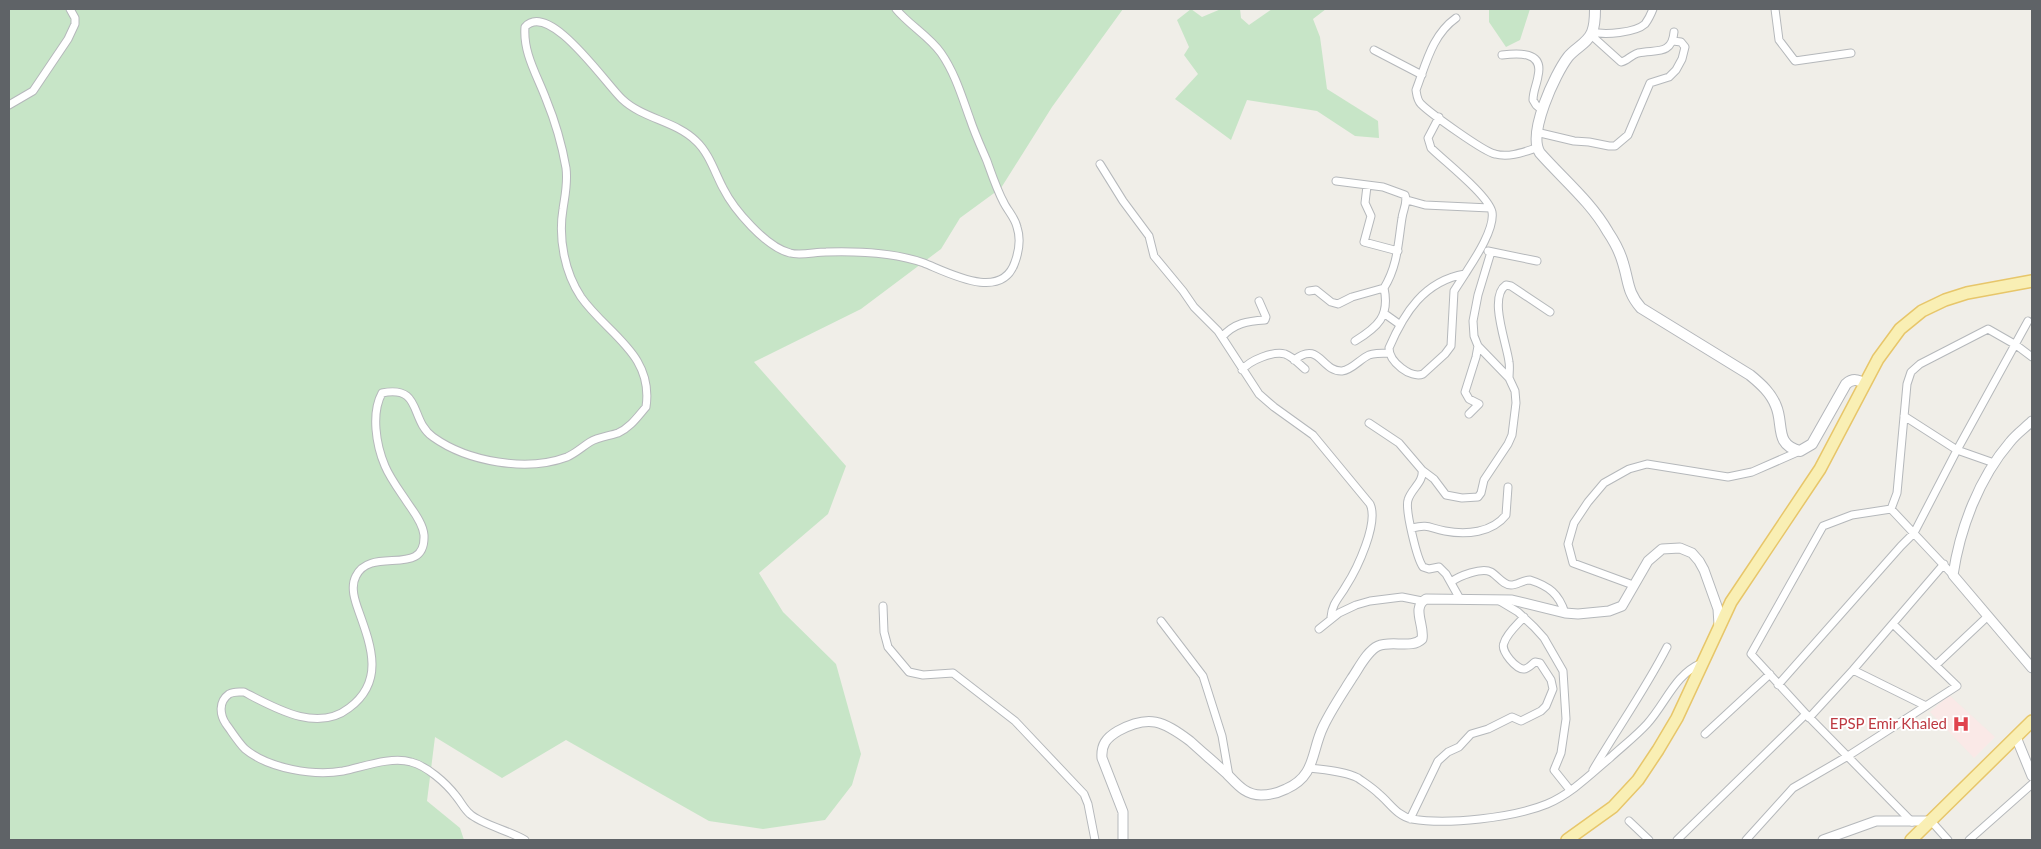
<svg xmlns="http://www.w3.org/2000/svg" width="2041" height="849" font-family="Lato,sans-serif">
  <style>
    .medical { fill: #fae9e7 }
    .green { fill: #c7e5c7 }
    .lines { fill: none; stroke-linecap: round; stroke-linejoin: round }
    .minor-casing { stroke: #b5b8bb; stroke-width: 9 }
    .tertiary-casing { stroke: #b5b8bb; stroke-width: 11 }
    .secondary-casing { stroke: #b4b7bb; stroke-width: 12 }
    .primary-casing { stroke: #e7c66a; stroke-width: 14 }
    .minor { stroke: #fff; stroke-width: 7 }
    .tertiary { stroke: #fff; stroke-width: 9 }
    .secondary { stroke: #fff; stroke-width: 10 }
    .primary { stroke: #f9efb4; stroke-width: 11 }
    .labels { text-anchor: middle; stroke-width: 4; stroke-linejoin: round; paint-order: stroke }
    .health-label { font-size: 15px; fill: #be3a42; stroke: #fff; text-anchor: end }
  </style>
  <rect width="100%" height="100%" fill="#f0eee8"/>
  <path class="medical" d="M 1949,695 L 1995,737 L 1974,758 L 1930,712 Z"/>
  <path class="green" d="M 9,9 L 1123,9 L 1052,107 L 1001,188 L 960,218 L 941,249 L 861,309 L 754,362 L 846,466 L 828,514 L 759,573 L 783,612 L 836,664 L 861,754 L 852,785 L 825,820 L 763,829 L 709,821 L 566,740 L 502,778 L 435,737 L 427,801 L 460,828 L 464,840 L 9,840 Z
    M 1191,9 L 1202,17 L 1221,9 L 1240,9 L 1241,18 L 1249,25 L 1272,9 L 1326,9 L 1313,19 L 1320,37 L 1327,89 L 1378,121 L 1379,138 L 1355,136 L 1317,111 L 1247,100 L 1231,140 L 1175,99 L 1198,74 L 1184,55 L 1189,47 L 1177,20 Z
    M 1489,9 L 1530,9 L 1520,40 L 1506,47 L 1489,22 Z"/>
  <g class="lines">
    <g class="minor-casing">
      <path id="minor" d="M 1775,9 L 1779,40 L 1795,61 L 1851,53
        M 1456,18 C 1432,35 1426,64 1416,90 C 1417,96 1417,100 1421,104 C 1430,113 1484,152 1495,154 C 1509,158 1524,152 1536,148
        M 1592,32 C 1605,35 1635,33 1645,24 C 1648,20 1651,14 1653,9
        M 1591,35 L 1621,62 C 1627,61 1631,55 1638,53 C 1655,49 1672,56 1674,32
        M 1374,50 L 1422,75
        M 1502,55 C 1518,53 1544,51 1538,76 C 1537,84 1533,91 1533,100 L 1536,105 L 1542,110
        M 9,105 L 33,91 L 68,39 L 75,24 L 75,18 L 70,9
        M 1439,117 L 1428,138 L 1431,148 C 1444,161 1488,195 1492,212 C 1495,229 1474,260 1465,274
        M 1536,132 L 1574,141 L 1589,142 L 1609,146 L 1615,146 L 1628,135 L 1650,83 L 1669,77 L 1676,70 L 1682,59 L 1685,47 L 1681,42 L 1673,41
        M 1100,164 L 1123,201 L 1149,236 L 1154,256 L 1183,291 L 1194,307 L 1218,331 L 1259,394 L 1274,407 L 1313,435 L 1370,504 C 1379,523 1357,569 1346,586 C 1340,597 1332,603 1331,617
        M 1367,186 L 1365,203 L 1371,216 L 1364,242 L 1398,251
        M 1407,200 L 1425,205 L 1490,208
        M 1488,251 L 1537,261
        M 1465,274 L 1454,291 L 1451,346 L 1445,354 L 1423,374 C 1411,379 1389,362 1389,348 C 1404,313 1424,281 1465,274 Z
        M 1309,291 L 1316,290 L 1331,302 L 1338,304 L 1352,297 L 1384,288 C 1398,265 1398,243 1402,218 C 1403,210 1408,202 1405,195 L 1383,187 L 1336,181
        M 1385,314 L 1399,324
        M 1222,337 C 1234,323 1248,321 1265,320 L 1266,317 L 1259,301
        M 1355,341 C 1378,327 1390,316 1384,288
        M 1294,360 C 1320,340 1321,372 1342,371 C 1352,370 1360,359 1369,355 C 1375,353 1382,353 1389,353
        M 1242,370 C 1250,360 1273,351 1285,354 C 1293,357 1299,364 1305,369
        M 1509,378 C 1509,373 1510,367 1509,362 C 1507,344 1488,297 1506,285 L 1511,286 L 1550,312
        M 1469,414 L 1479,404 L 1469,399 L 1465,392 L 1476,357 L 1478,346
        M 1904,416 L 1957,450 L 1994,463
        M 1369,423 L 1399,443 L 1422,470 C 1424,482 1411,489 1408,500 C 1405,510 1417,559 1423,567 L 1429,569 L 1439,567 L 1446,574 L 1460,599
        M 1422,470 L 1434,479 L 1446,495 L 1462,498 L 1478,497 L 1481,493 L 1484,480 L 1508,444 L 1512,435 L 1516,403 L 1515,391 L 1509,378 L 1478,346 L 1474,336 L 1473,321 L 1478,295 L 1491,252
        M 1891,509 L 1953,575
        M 1412,528 C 1429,524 1429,528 1445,531 C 1466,535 1492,533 1506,515 L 1508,487
        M 1451,582 C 1459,576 1482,567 1491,572 C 1498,576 1503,585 1511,585 C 1517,585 1523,580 1530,580 C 1549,586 1559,594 1565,613
        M 1633,585 L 1573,563 L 1568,544 L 1574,523 L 1588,502 L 1604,483 L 1629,469 L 1647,464 L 1728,477 L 1752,472 L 1800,451
        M 1498,600 L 1518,612 L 1534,627 L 1544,638 L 1563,671 L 1566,719 L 1561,753 L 1554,770 L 1570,790
        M 883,606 L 884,632 L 888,647 L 909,672 L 923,675 L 953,673 L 1015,721 L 1084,794 L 1088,804 L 1095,840
        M 1161,621 L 1203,676 L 1222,736 L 1229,776
        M 1319,629 L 1339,613 L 1356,605 L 1370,601 L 1402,597 L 1422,601
        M 1936,665 L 1988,616
        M 1853,670 L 1926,706
        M 1778,685 L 1901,546 L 1914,533 L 1957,450 L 2028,321
        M 1809,718 L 1853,670 L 1944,564
        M 1705,734 L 1770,674
        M 1310,768 C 1325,770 1344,771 1358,778 C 1365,783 1373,788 1379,794 C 1390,803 1397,816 1412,819 C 1447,825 1513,818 1547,804 C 1571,794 1591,774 1611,757 C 1623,746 1636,736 1647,724 C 1666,703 1675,674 1702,663
        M 1593,770 C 1617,729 1645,690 1667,647
        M 1410,819 L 1438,761 L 1448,752 L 1459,747 L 1471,734 L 1488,729 L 1512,717 L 1521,721 L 1541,711 L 1546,706 L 1553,689 L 1551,680 L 1540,663 L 1535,662 C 1532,664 1528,669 1524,669 C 1517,670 1500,651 1504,643 C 1507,633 1518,624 1524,617
        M 1629,821 L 1649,840
        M 1931,821 L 1948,840
        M 1912,822 L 1806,714 L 1751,654 L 1823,526 L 1852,515 L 1891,509 L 1897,493 L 1907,384 L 1911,372 L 1920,364 L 1988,329 L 2016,345 L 2032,357
        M 525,840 C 510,831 481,824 470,814 C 464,809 461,802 456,796 C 446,783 427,766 411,762 C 391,756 363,767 343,771 C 314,776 269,769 245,749 C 238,742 232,732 226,724 C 220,715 218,702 229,694 C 234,691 239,692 244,692 C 275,708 317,733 349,708 C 384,682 372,648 359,612 C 355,601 350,587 356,576 C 371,545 426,579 424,535 C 423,523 413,511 407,502 C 399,490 390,478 385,466 C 376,445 371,413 382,393 C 423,385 409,420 433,437 C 468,462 527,472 567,457 C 576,453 582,447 590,442 C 598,437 609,436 618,433 C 630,428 638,416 646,407 C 654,354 607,334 581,297 C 565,273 558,239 563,209 C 565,195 568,183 566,168 C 562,145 555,121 546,99 C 537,75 523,53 525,27 C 549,0 605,83 622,99 C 643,119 676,121 696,141 C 709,153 715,173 723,188 C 734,210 766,247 790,253 C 800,256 815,252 826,252 C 858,251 893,252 924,263 C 949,273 1002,302 1015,262 C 1019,251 1021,239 1017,227 C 1015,218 1008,211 1004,203 C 997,190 992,175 987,161 C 981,147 975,134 970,119 C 962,97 955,73 941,53 C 929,36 909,25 896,9
        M 1677,840 L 1806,714
        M 1746,840 L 1793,788 L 1848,756 L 1957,686 L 1893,624
        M 1969,840 L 2032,784"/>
    </g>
    <g class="tertiary-casing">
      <path id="tertiary" d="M 2032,421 C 2025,428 2016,434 2010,442 C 1979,478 1960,528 1953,575 L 2032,668
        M 2016,737 L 2032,776
        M 1123,840 L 1123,812 L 1102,758 C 1101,745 1106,738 1118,731 C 1149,714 1163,721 1190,741 C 1202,752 1215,763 1227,774 C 1237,784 1245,795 1261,795 C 1270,795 1278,793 1286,789 C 1316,776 1311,752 1323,727 C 1331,710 1342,694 1352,678 C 1359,668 1367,651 1378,646 C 1391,640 1412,649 1422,639 C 1425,626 1411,607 1426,599 L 1512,600 L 1565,613 L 1578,614 L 1609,611 L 1622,606 L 1648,561 L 1662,549 L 1680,548 L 1692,553 L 1699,561 L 1704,570 L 1718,609 L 1719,625
        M 1823,840 L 1876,821 L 1931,821"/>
    </g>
    <g class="secondary-casing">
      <path id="secondary" d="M 1595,9 C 1595,16 1595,25 1592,32 C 1588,43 1575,48 1568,57 C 1555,74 1527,134 1540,153 C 1563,179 1591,202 1608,232 C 1614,241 1620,252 1623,263 C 1629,282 1627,292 1641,308 L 1750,375 C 1761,384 1771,393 1776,406 C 1784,424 1774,445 1800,451 L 1812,444 L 1846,384 C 1853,378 1858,380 1865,383"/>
    </g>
    <g class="primary-casing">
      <path id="primary" d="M 1567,840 L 1613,807 L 1638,780 L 1658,750 L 1677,718 L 1731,602 L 1820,469 L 1878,359 L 1900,329 L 1922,311 L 1945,300 L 1967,293 L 2032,281
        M 1911,840 L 2032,721"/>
    </g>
    <use href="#minor" class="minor"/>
    <use href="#tertiary" class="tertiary"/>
    <use href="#secondary" class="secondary"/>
    <use href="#primary" class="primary"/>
  </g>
  <defs>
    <g id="hospital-bare" transform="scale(1.35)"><path d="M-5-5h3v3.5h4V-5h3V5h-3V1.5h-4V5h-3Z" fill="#e0444e" stroke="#fff" stroke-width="2.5" paint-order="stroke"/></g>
  </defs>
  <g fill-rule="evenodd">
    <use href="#hospital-bare" x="1961" y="724"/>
  </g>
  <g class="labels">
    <g class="health-label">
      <text x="1947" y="729">EPSP Emir Khaled</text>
    </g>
  </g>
  <rect width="2041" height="849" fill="none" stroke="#5f6367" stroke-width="20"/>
</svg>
